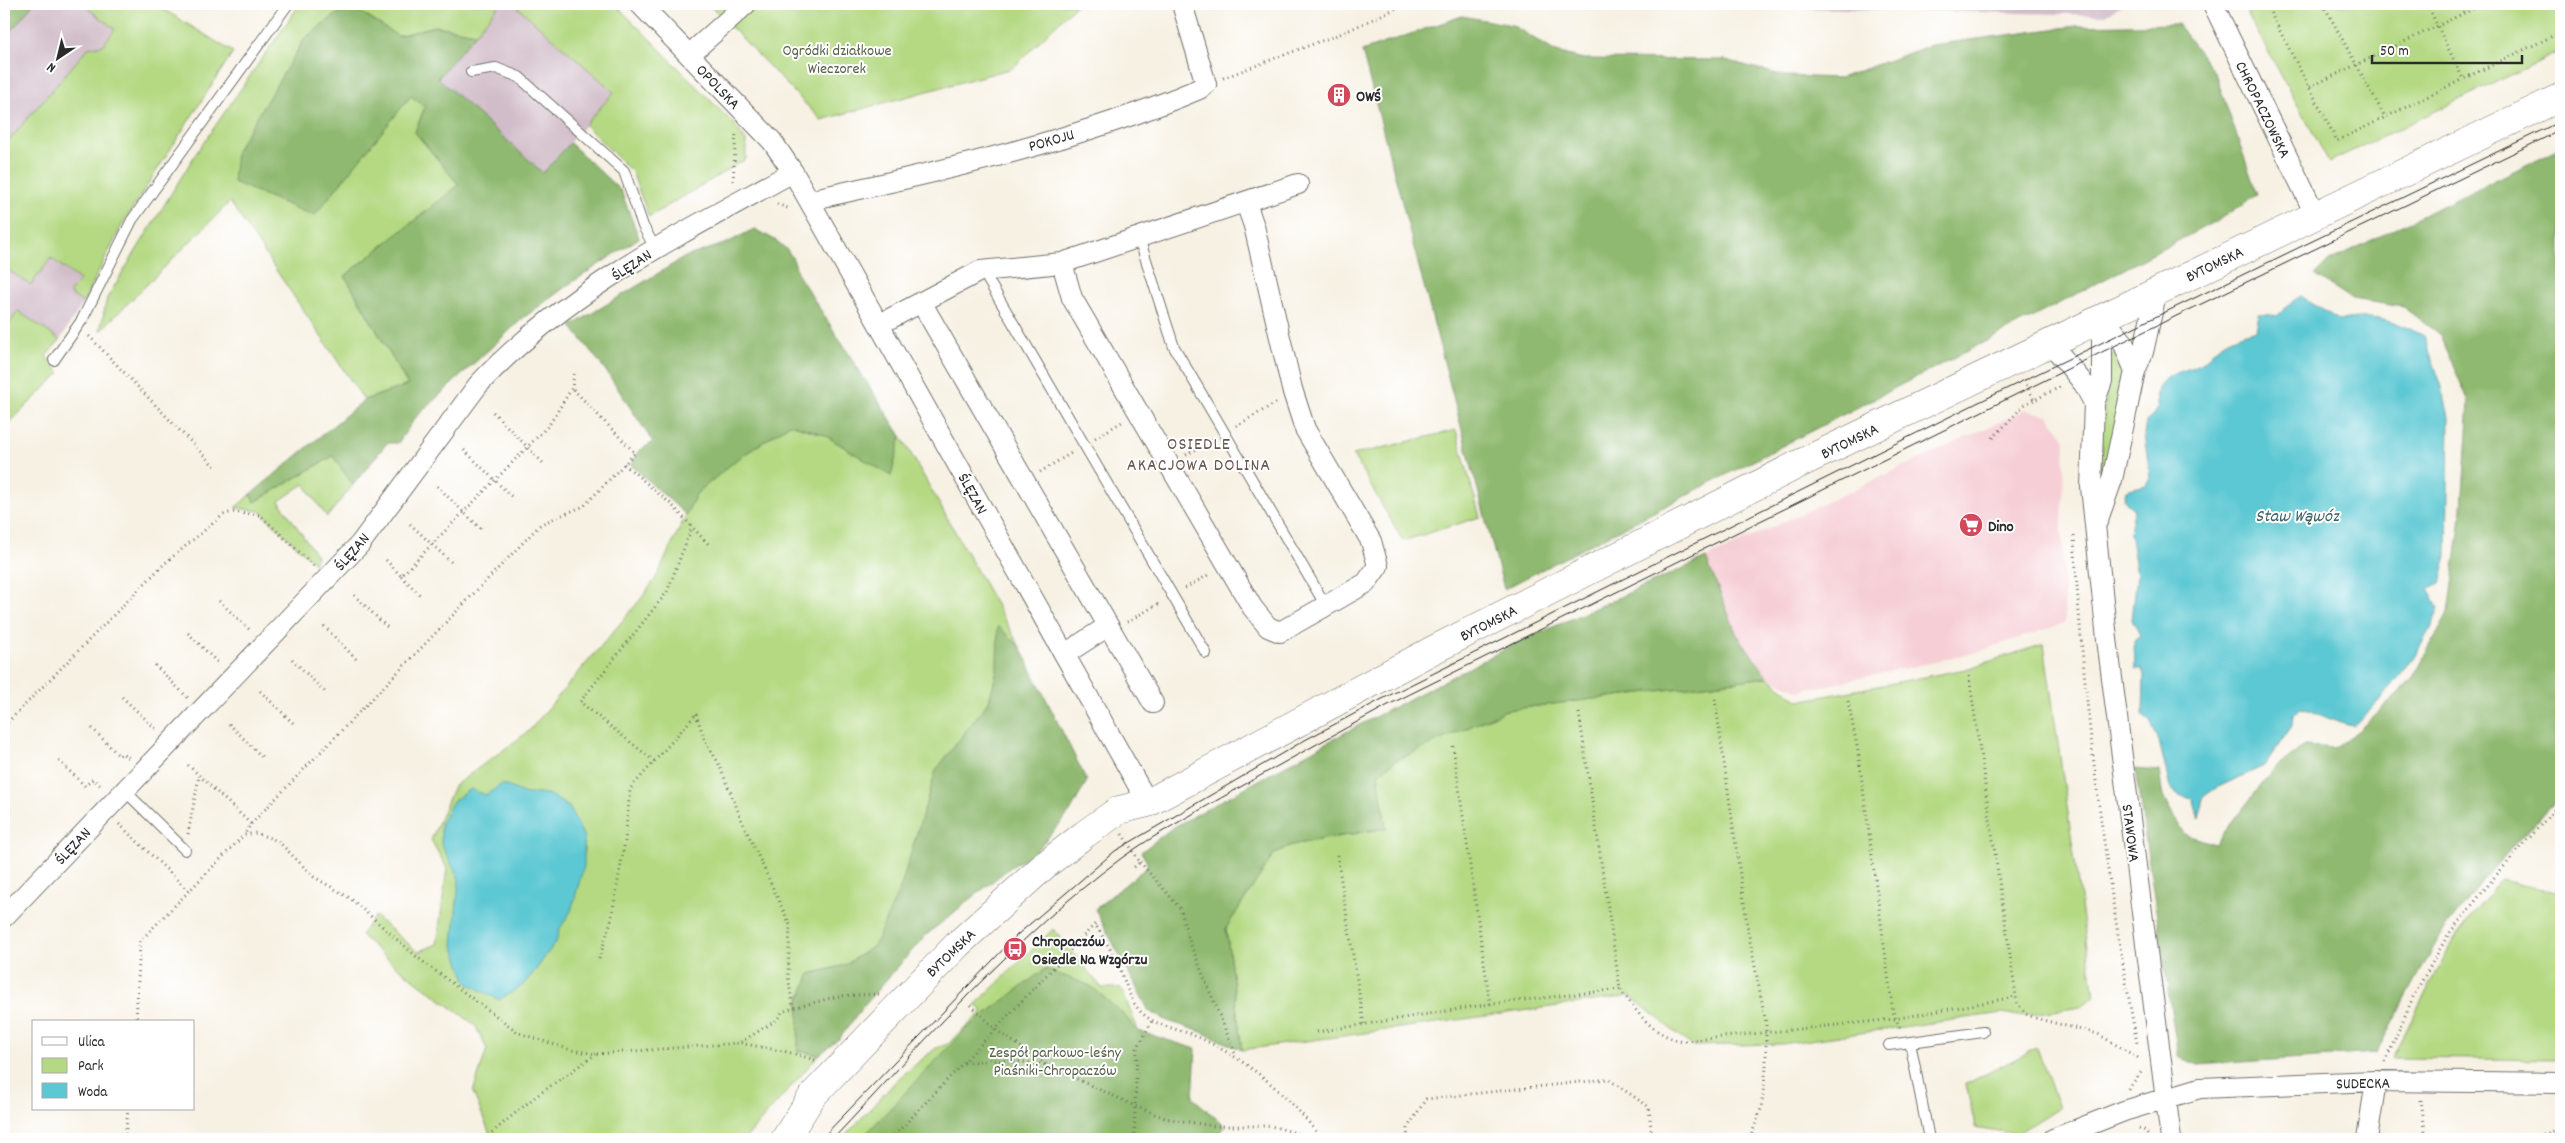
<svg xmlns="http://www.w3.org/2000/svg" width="2565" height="1143" font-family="Dekko,sans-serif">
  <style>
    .built { fill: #f6cfd6 }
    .industrial { fill: #d1bdc9 }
    .green { fill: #b4d982; stroke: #708256 }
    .forest { fill: #8fb970; stroke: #5d724e }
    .water { fill: #5bc8d3; stroke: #437a7f }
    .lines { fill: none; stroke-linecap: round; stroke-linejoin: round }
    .lane-casing { stroke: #72706b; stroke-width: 12 }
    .street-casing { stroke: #72706b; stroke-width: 22 }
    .secondary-casing { stroke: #72706b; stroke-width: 29 }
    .path { stroke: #72706b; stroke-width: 3; stroke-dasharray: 1 4; stroke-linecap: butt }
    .lane { stroke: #fff; stroke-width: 10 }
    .street { stroke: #fff; stroke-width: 20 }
    .secondary { stroke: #fff; stroke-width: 28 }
    .tram { stroke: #2b2b2b; stroke-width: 1 }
    .labels { text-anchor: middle; stroke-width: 4; stroke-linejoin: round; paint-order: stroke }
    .park-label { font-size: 16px; fill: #545f45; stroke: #fff }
    .street-label { font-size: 16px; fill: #2b2b2b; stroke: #fff }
    .poi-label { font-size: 16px; font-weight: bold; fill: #2b2b2b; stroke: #fff; text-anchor: start }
    .neighbourhood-label { font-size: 18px; letter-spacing: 1px; fill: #68554f; stroke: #fff }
    .water-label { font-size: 18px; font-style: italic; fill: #3c6266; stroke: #fff }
  </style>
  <rect width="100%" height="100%" fill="#fff"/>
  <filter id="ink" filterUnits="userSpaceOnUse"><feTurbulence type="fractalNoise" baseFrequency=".02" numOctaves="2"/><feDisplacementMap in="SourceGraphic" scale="10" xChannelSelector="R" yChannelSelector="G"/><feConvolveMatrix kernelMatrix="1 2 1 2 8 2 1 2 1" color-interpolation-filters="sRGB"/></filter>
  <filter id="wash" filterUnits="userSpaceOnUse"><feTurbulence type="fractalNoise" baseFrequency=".0096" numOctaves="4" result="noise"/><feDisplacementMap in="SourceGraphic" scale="20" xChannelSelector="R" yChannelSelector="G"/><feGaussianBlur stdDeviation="1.12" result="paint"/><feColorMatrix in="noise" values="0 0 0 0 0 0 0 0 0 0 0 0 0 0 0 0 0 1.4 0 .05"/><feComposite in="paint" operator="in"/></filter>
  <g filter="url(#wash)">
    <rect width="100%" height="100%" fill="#f7f1e3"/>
    <path class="built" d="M 2025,410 L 2048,415 L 2065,439 L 2062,531 L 2065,623 L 1971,654 L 1800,691 L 1768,677 L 1736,633 L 1706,558 Z"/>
    <path class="industrial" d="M 33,4 L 82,4 L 115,29 L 103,45 L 88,48 L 4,146 L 4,40 Z
      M 500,4 L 514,4 L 614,92 L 543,173 L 437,78 Z
      M 1805,4 L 2123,4 L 2106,15 L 1799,8 Z
      M 51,258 L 80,280 L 70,293 L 83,303 L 60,340 L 18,311 L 4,332 L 4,267 L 30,285 Z"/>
    <path class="green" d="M 82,4 L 155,4 L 233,52 L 123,223 L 83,303 L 69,293 L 80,280 L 51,258 L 31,285 L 4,267 L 4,146 L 88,48 L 103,45 L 115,29 Z
      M 300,4 L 500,4 L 476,33 L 435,26 L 398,36 L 390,120 L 411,95 L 425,106 L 415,132 L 459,185 L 345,276 L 408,385 L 364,400 L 230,202 L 100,331 L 107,298 L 195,155 Z
      M 514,4 L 615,4 L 734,124 L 746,141 L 746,159 L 649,217 L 632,172 L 585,125 L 614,92 Z
      M 709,4 L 1077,4 L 1013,68 L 821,120 Z
      M 2242,4 L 2561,4 L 2561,51 L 2329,162 Z
      M 18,311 L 60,340 L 46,356 L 60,373 L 4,428 L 4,332 Z
      M 2113,353 L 2118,355 C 2131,380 2110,447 2103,477 L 2101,478 L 2098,476 L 2109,362 Z
      M 790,424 L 823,434 L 891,476 L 901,436 L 1020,647 L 998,627 L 997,670 L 989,701 L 964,735 L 888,920 L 874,946 L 845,965 L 810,974 L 799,1001 L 798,1051 L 819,1055 L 745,1139 L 494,1139 L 489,1132 L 473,1092 L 487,1049 L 475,1025 L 392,963 L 361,935 L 375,916 L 418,952 L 437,944 L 447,868 L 431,840 L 454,786 L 529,731 L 640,600 L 656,578 L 696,494 L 736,460 Z
      M 1456,430 L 1480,517 L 1403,541 L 1353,455 Z
      M 333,456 L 353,485 L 327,517 L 304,484 L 279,501 L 317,556 L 314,563 L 260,511 L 235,508 L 250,495 L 255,502 Z
      M 2044,644 L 2094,996 L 2081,1007 L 2018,1016 L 2002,1013 L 1782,1044 L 1692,1046 L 1630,996 L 1242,1050 L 1226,928 L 1274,854 L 1291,845 L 1386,828 L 1378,774 L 1394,761 L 1506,710 L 1768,677 L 1799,701 L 1966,669 Z
      M 2500,880 L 2561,893 L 2561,1060 L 2392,1058 L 2453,940 Z
      M 1053,929 L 1102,988 L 1121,988 L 1137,1027 L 1131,1097 L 1134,1139 L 842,1139 L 899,1078 L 936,1048 L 948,1044 L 983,1011 L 975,1005 Z
      M 2037,1048 L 2059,1108 L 2016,1134 L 1975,1127 L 1966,1084 Z"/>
    <path class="forest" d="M 4,4 L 33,4 L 4,40 Z
      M 349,5 L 398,36 L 435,26 L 476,33 L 438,78 L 543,173 L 570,143 L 621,191 L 639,238 L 568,285 L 522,319 L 416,417 L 398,443 L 387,443 L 353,485 L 333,456 L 255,502 L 250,495 L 364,400 L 408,385 L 345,276 L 459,185 L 415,132 L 425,107 L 411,96 L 314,216 L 233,182 L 236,151 L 305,38 Z
      M 1462,16 L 1512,25 L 1556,52 L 1583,59 L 1725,60 L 1785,76 L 1840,78 L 1931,45 L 2076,26 L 2178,24 L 2215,73 L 2257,194 L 2227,215 L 2033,317 L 1504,589 L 1362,51 Z
      M 2561,148 L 2561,795 L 2486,876 L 2442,932 L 2376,1053 L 2198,1065 L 2178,1057 L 2135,769 L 2159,771 L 2163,797 L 2184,834 L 2215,844 L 2274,769 L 2304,746 L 2335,748 L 2359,730 L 2411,681 L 2448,613 L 2462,509 L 2469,402 L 2440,335 L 2403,307 L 2352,299 L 2315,275 L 2329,261 Z
      M 754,229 C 776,240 793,247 797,273 L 901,436 L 891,476 L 823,434 L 790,424 L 736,460 L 696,494 L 686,515 L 631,465 L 639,451 L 653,442 L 604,368 L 571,326 L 685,257 L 727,243 Z
      M 1706,558 L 1736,633 L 1768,677 L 1506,710 L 1395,761 L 1378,774 L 1386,828 L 1291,845 L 1274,854 L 1226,928 L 1242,1050 L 1199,1031 L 1168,1021 L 1149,1011 L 1095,909 L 1147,867 L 1147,862 L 1141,852 L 1172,828 L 1348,731 L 1511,646 Z
      M 998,626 L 1020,647 L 1087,781 L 1070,812 L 1037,850 L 1008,869 L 925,936 L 864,1005 L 840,1038 L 819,1055 L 798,1051 L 799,1001 L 810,974 L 845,965 L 874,946 L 901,886 L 936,770 L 989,701 L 997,671 Z
      M 1045,969 L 1091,986 L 1124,1015 L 1138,1031 L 1196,1049 L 1193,1098 L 1225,1126 L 1217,1139 L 861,1139 L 967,1028 Z"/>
    <path class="water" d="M 2301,296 C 2314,305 2327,311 2339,321 C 2370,313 2396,321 2424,336 L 2442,387 L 2449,417 L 2447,556 L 2440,583 L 2429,589 L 2439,608 C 2422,653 2389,693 2354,726 C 2335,724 2319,712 2301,708 L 2293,714 L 2292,726 L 2264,766 L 2216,788 L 2203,797 L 2199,819 L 2192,799 L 2179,795 L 2170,788 L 2159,741 L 2151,722 L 2143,716 L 2144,675 L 2141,669 L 2135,669 L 2134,640 L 2140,635 L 2132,620 L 2137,574 L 2130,533 L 2134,510 L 2124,499 L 2126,490 L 2146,485 L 2150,477 L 2144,434 L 2146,422 L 2158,409 C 2150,371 2180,376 2203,362 C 2209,359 2211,352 2216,348 C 2228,338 2242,334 2256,330 L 2259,314 L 2277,316 L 2293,301 Z
      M 502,784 L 526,794 L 548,794 L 569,807 L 584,837 L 584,866 L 571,911 L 559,930 L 557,940 L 535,971 L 522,986 L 499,1000 L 467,983 L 453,945 L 459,879 L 441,844 L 441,823 L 453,801 L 470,789 L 486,795 Z"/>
  </g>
  <g filter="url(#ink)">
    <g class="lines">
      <g class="lane-casing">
        <path id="lane" d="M 471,72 L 496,68 L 519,77 L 624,171 L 643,226 L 655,248
          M 1139,238 L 1174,347 L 1326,606
          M 985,271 L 988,280 L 1206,653
          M 54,360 L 82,320 L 132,220 L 288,4
          M 124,790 L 185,850
          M 1910,1042 L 1929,1139
          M 1889,1045 L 1983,1032"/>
      </g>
      <g class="street-casing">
        <path id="street" d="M 640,4 L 772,141 L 793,172 L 1148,803
          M 2213,4 L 2315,214
          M 689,55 L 746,4
          M 811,203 L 823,197 C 948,170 1081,139 1199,89 L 1206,84 L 1182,4
          M 1062,263 L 1072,298 L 1252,607 L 1268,627 L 1280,632 L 1366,583 L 1378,566 L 1371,541 L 1305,429 L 1292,389 L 1254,226 L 1246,203
          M 921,302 L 1153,703
          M 2102,317 L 2102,381 L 2094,403 L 2091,487 L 2107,639 L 2171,1139
          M 2102,317 L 2123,342 L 2135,371
          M 880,324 L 980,271 L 1062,263 L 1298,184
          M 2050,342 L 2084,384 L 2094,403
          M 2097,522 L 2112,480 L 2135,371 L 2143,352 L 2157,290
          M 1065,654 L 1108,626
          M 4,917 L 360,544 L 478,385 C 565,291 683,233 793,172
          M 2053,1139 L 2124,1111 L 2200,1088 L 2376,1081 L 2561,1083
          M 2367,1139 L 2376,1081"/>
      </g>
      <g class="secondary-casing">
        <path id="secondary" d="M 785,1139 L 813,1095 L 957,945 L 1044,866 L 1085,834 L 1119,810 L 1148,803 L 1431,651 L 1799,464 L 2561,97"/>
      </g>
      <path class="path" d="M 2266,4 L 2337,141 L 2463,79
        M 2323,4 L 2385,117
        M 2427,4 L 2463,79 L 2561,32
        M 1223,78 L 1345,32 L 1405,4
        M 2310,87 L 2483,4
        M 733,181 L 736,132
        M 777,204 L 790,209
        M 89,336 L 215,467
        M 2024,380 L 2034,400 L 2062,386
        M 493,412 L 545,465
        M 1236,426 L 1276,403
        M 1095,438 L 1122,422
        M 1993,438 L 2024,405 L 2034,400
        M 464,450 L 513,498
        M 1186,455 L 1213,439
        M 624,464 L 672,505 L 709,545
        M 1040,472 L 1073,452
        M 437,486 L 481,529
        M 410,524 L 451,562
        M 2074,536 C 2083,704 2106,878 2137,1043
        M 386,560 L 401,576 L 549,425 L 572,388 L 574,374
        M 401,576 L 420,595
        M 1185,588 L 1210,574
        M 354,595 L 388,628
        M 219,601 L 251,631
        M 1127,622 L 1160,603
        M 324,626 L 357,660
        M 188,633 L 219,664
        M 292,659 L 325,692
        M 155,665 L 188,698
        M 1969,676 L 2017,1003 L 2026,1014 L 2035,1018 L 2098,1034 L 2140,1059
        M 260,691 L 294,724
        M 122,697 L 156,729
        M 1715,699 L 1748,931 L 1766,1023 L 1766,1068 L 1761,1109 L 1750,1139
        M 1848,701 L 1858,751 L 1893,1012 L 1901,1031
        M 1579,713 L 1620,989 C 1637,1012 1654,1038 1685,1041 L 1894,1019 L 2015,997
        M 696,714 L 705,741 L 718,762 L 743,823 L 790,925 L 788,976 L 793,1008
        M 229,724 L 262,757
        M 4,726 L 164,564 L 223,515 L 232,512 L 260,515 L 314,566
        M 92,728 L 119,756 L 122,753 L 129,758
        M 1453,746 L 1490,1004
        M 59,761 L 85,786 L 93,779 L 102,787
        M 654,761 L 580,702 L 667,592 L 692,527
        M 188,765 L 251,824 L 244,835 L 256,833 L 278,841 L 314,877 L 350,898 L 418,958 L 519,1033 L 571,1050 L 596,1054 L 739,1043
        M 119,824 L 189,891
        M 251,824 L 541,524 L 584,506 L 635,453 L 572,388
        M 188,834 L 199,776
        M 1122,834 L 1140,862 L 1132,869
        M 1337,855 L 1364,1024
        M 1140,862 L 1180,908 L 1189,940 L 1236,1056
        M 599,959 L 611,921 L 625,841 L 630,789 L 696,714
        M 971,1005 L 995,1029 L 1047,1065 L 1135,1106 L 1165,1118 L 1213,1126 L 1271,1126 L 1318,1139
        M 136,1022 L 140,941 L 244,835
        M 1317,1032 L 1490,1004 L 1620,989
        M 815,1060 L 788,1052 L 739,1043 L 777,1020 L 782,1012 L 793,1008 L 839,996 L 879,994
        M 2385,1062 L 2414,995 L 2448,935 L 2493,879 L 2561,802
        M 964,1063 C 992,1058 1019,1061 1047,1065
        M 2128,1089 L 2143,1070
        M 2421,1100 L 2426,1139
        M 2139,1128 L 2146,1131 L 2150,1138
        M 125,1139 L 128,1109
        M 484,1139 L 535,1097 L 596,1054
        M 891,1139 L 1095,924 C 1103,938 1113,952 1119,967 C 1126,982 1129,1000 1141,1012 C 1157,1028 1180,1028 1200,1038 C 1250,1061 1289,1096 1322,1139
        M 1134,1139 L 1137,1049 L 1152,1021
        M 1407,1139 L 1408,1127 L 1426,1099 L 1608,1079 L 1649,1107 L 1652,1139
        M 2025,1139 L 2034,1135
        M 2534,1139 L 2561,1128"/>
      <use href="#lane" class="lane"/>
      <use href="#street" class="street"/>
      <use href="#secondary" class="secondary"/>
      <path class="tram" d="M 821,1139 L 1017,935 L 1115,851 L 1305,740 L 1386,697 L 1977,403 L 2561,121
        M 833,1139 C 925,1041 1014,937 1123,857 C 1154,835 1188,817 1221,798 C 1277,766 1333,735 1390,704 L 2104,351 L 2561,130"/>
    </g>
  </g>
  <defs>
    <g id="building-disc" transform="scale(1.25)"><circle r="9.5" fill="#d1495b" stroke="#fff"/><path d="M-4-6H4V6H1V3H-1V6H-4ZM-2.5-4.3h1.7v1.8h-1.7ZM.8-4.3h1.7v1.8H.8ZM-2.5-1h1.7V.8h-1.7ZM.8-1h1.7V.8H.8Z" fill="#fff"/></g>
    <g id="supermarket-disc" transform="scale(1.25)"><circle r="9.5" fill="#d1495b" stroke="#fff"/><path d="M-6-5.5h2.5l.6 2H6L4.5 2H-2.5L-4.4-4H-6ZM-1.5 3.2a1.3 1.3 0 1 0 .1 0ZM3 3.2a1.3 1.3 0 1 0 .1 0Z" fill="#fff"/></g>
    <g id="bus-disc" transform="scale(1.25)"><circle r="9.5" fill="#d1495b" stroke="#fff"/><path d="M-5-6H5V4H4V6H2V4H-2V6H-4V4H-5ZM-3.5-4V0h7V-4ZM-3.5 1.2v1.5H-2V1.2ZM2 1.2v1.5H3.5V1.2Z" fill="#fff"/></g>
  </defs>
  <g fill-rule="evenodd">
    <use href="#building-disc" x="1339" y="95"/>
    <use href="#supermarket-disc" x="1971" y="525"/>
    <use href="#bus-disc" x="1015" y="949"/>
  </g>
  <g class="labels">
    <g class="park-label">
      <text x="837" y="55">Ogródki działkowe<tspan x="837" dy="18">Wieczorek</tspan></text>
      <text x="1055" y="1057">Zespół parkowo-leśny<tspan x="1055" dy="18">Piaśniki-Chropaczów</tspan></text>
    </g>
    <g class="street-label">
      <text transform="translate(719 86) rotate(46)" y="6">OPOLSKA</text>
      <text transform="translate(2264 109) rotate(64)" y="6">CHROPACZOWSKA</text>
      <text transform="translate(1051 139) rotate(-16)" y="6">POKOJU</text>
      <text transform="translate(2214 263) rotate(-26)" y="6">BYTOMSKA</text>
      <text transform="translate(631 264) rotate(-33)" y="6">ŚLĘZAN</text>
      <text transform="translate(1849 440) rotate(-26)" y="6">BYTOMSKA</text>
      <text transform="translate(974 493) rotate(61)" y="6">ŚLĘZAN</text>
      <text transform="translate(351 551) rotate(-49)" y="6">ŚLĘZAN</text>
      <text transform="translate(1488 622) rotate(-27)" y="6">BYTOMSKA</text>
      <text transform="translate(2132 833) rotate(83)" y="6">STAWOWA</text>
      <text transform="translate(72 845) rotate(-47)" y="6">ŚLĘZAN</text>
      <text transform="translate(950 952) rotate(-44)" y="6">BYTOMSKA</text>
      <text transform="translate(2363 1082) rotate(-1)" y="6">SUDECKA</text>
    </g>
    <g class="poi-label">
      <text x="1356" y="101">OWŚ</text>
      <text x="1988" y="531">Dino</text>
      <text x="1032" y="946">Chropaczów<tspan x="1032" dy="18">Osiedle Na Wzgórzu</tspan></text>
    </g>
    <g class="neighbourhood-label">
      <text x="1199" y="449">OSIEDLE<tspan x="1199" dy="21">AKACJOWA DOLINA</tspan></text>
    </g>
    <g class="water-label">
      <text x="2297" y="521">Staw Wąwóz</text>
    </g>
  </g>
  <rect width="2565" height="1143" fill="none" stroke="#fff" stroke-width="20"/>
  <rect x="32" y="1020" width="162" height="90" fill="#ffffff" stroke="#aaaaaa"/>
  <rect x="42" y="1037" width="25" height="8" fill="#ffffff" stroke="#aaaaaa"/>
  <text x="78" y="1046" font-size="15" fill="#2b2b2b">Ulica</text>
  <rect x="42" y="1058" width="25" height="15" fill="#b4d982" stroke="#aaaaaa"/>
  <text x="78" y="1070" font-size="15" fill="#2b2b2b">Park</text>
  <rect x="42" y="1083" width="25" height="15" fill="#5bc8d3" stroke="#aaaaaa"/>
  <text x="78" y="1096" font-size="15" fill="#2b2b2b">Woda</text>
  <g transform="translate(58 58) rotate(215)" stroke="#ffffff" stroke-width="4" paint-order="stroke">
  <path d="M0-4L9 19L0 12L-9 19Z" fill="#2b2b2b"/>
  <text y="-8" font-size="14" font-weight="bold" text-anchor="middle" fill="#2b2b2b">N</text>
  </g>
  <path d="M2372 55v8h150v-8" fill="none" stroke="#2b2b2b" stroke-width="2.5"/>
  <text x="2380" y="55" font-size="15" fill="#2b2b2b" stroke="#ffffff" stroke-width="4" paint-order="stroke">50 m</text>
</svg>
